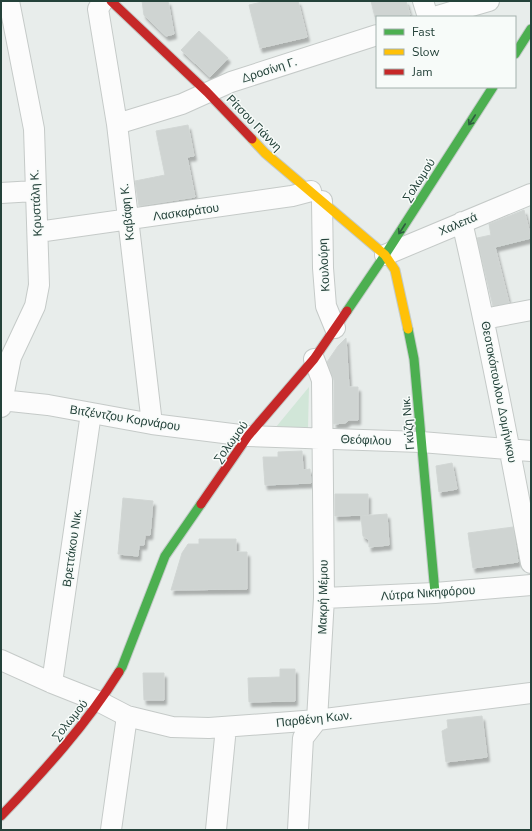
<svg xmlns="http://www.w3.org/2000/svg" width="532" height="831" font-family="'Nunito Sans',sans-serif">
  <style>
    .green { fill: #d1e6d8 }
    .building { fill: #cfd4d2; stroke: #d1d6d4; filter: url(#shadow) }
    .lines { fill: none; stroke-linecap: round; stroke-linejoin: round }
    .street-casing { stroke: #c5cac8; stroke-width: 22 }
    .fast-casing { stroke: #c3cbc8; stroke-width: 11 }
    .slow-casing { stroke: #c3cbc8; stroke-width: 11 }
    .jam-casing { stroke: #c3cbc8; stroke-width: 11 }
    .street { stroke: #fcfcfc; stroke-width: 20 }
    .fast { stroke: #4caf50; stroke-width: 9 }
    .slow { stroke: #ffc107; stroke-width: 9 }
    .jam { stroke: #c62828; stroke-width: 9 }
    .oneway { stroke: #2e5d40 }
    .labels { text-anchor: middle; stroke-width: 3; stroke-linejoin: round; paint-order: stroke }
    .street-label { font-size: 12px; fill: #24423a; stroke: #f7fbf9 }
  </style>
  <defs>
    <filter id="shadow"><feDropShadow dx="2.5" dy="4.5" stdDeviation="1" flood-color="#0004"/></filter>
  </defs>
  <rect width="100%" height="100%" fill="#e8edeb"/>
  <path class="green" d="M 309,387 L 308,428 L 276,427 Z"/>
  <path class="building" d="M 142,1 L 168,1 L 174,34 L 166,36 L 144,15 Z
    M 266,1 L 298,1 L 307,37 L 260,48 L 249,5 Z
    M 371,1 L 406,1 L 410,15 L 402,17 L 375,17 Z
    M 199,31 L 228,58 L 210,77 L 181,50 Z
    M 188,125 L 194,156 L 187,157 L 195,197 L 139,206 L 135,181 L 165,175 L 156,131 Z
    M 524,210 L 531,238 L 495,247 L 509,303 L 493,306 L 477,238 L 491,235 L 489,224 Z
    M 346,338 L 349,387 L 358,387 L 358,420 L 349,420 L 345,423 L 334,424 L 334,380 L 327,362 L 338,346 Z
    M 302,451 L 303,470 L 310,469 L 311,483 L 265,485 L 263,457 L 278,457 L 278,452 Z
    M 452,463 L 457,489 L 439,492 L 436,466 Z
    M 335,494 L 368,494 L 368,515 L 335,516 Z
    M 123,498 L 153,501 L 150,535 L 145,535 L 144,545 L 139,545 L 138,556 L 118,554 Z
    M 387,514 L 389,545 L 369,547 L 369,540 L 363,536 L 361,516 Z
    M 513,527 L 518,562 L 473,568 L 468,533 Z
    M 199,539 L 236,539 L 236,552 L 247,552 L 247,589 L 171,590 L 182,553 L 188,544 L 199,544 Z
    M 280,669 L 295,669 L 295,701 L 249,702 L 248,678 L 280,677 Z
    M 143,673 L 164,673 L 164,700 L 144,700 Z
    M 482,716 L 487,757 L 446,762 L 442,731 L 448,728 L 447,720 Z"/>
  <g class="lines">
    <g class="street-casing">
      <path id="street" d="M 103,1 L 98,9 L 117,124 L 152,424
        M 423,1 L 428,17
        M 434,17 L 489,1
        M 117,124 L 182,104 L 231,82 L 377,35
        M 1,193 L 35,191
        M 322,201 L 323,268 L 326,306 L 335,328
        M 462,222 C 488,335 510,449 531,563
        M 38,232 L 292,196 L 311,191
        M 385,255 L 531,194
        M 484,319 L 531,310
        M 1,400 L 48,405 L 152,424 L 248,436 L 421,442 L 531,451
        M 1,407 L 11,357 L 35,306 L 39,285 L 34,129 L 9,1
        M 324,598 L 435,593 L 531,585
        M 1,660 L 52,683 L 100,702 L 127,716 L 172,727 L 209,728 L 317,720 L 531,693
        M 52,683 L 91,413
        M 111,830 L 127,716
        M 216,830 L 226,727
        M 298,830 L 303,738 L 317,720 L 324,598 L 322,380 L 314,359"/>
    </g>
    <g class="fast-casing">
      <path id="fast" d="M 515,54 L 531,29
        M 347,311 L 385,255 L 493,87
        M 408,329 L 414,359 L 435,593
        M 119,672 L 122,667 L 165,556 L 201,504"/>
    </g>
    <g class="slow-casing">
      <path id="slow" d="M 252,139 L 265,153 L 385,255 L 395,270 L 408,329"/>
    </g>
    <g class="jam-casing">
      <path id="jam" d="M 111,1 L 207,92 L 252,139
        M 201,504 L 248,436 L 314,359 L 347,311
        M 1,816 C 44,771 86,725 119,672"/>
    </g>
    <use href="#street" class="street"/>
    <use href="#fast" class="fast"/>
    <use href="#slow" class="slow"/>
    <use href="#jam" class="jam"/>
  </g>
  <defs><path id="oneway-shaft" d="M-6 0H5M1.5-3L5.5 0L1.5 3" fill="none" stroke-width="1.6" stroke-linecap="round" stroke-linejoin="round"/></defs>
  <g class="oneway">
    <use href="#oneway-shaft" transform="translate(472 120) rotate(123)"/>
    <use href="#oneway-shaft" transform="translate(402 229) rotate(123)"/>
  </g>
  <g class="labels">
    <g class="street-label">
      <text transform="translate(269 70) rotate(-18)" y="4">Δροσίνη Γ.</text>
      <text transform="translate(254 123) rotate(46)" y="4">Ρίτσου Γιάννη</text>
      <text transform="translate(419 180) rotate(-57)" y="4">Σολωμού</text>
      <text transform="translate(36 203) rotate(-93)" y="4">Κρυστάλη Κ.</text>
      <text transform="translate(127 212) rotate(-96)" y="4">Καβάφη Κ.</text>
      <text transform="translate(186 212) rotate(-8)" y="4">Λασκαράτου</text>
      <text transform="translate(458 224) rotate(-23)" y="4">Χαλεπά</text>
      <text transform="translate(324 265) rotate(-93)" y="4">Κουλούρη</text>
      <text transform="translate(499 392) rotate(79)" y="4">Θεοτοκόπουλου Δομήνικου</text>
      <text transform="translate(125 418) rotate(9)" y="4">Βιτζέντζου Κορνάρου</text>
      <text transform="translate(408 423) rotate(-95)" y="4">Γκύζη Νικ.</text>
      <text transform="translate(366 440) rotate(2)" y="4">Θεόφιλου</text>
      <text transform="translate(231 442) rotate(-54)" y="4">Σολωμού</text>
      <text transform="translate(72 548) rotate(-82)" y="4">Βρεττάκου Νικ.</text>
      <text transform="translate(428 593) rotate(-4)" y="4">Λύτρα Νικηφόρου</text>
      <text transform="translate(323 597) rotate(-89)" y="4">Μακρή Μέμου</text>
      <text transform="translate(314 719) rotate(-6)" y="4">Παρθένη Κων.</text>
      <text transform="translate(70 720) rotate(-51)" y="4">Σολωμού</text>
    </g>
  </g>
  <rect width="532" height="831" fill="none" stroke="#24423a" stroke-width="4"/>
  <rect x="376" y="16" width="140" height="72" fill="#f7fbf9" stroke="#a3b1ad"/>
  <rect x="384" y="29" width="20" height="6" fill="#4caf50" stroke="#a3b1ad"/>
  <text x="412" y="36" font-size="12" fill="#24423a">Fast</text>
  <rect x="384" y="49" width="20" height="6" fill="#ffc107" stroke="#a3b1ad"/>
  <text x="412" y="56" font-size="12" fill="#24423a">Slow</text>
  <rect x="384" y="69" width="20" height="6" fill="#c62828" stroke="#a3b1ad"/>
  <text x="412" y="76" font-size="12" fill="#24423a">Jam</text>
</svg>
